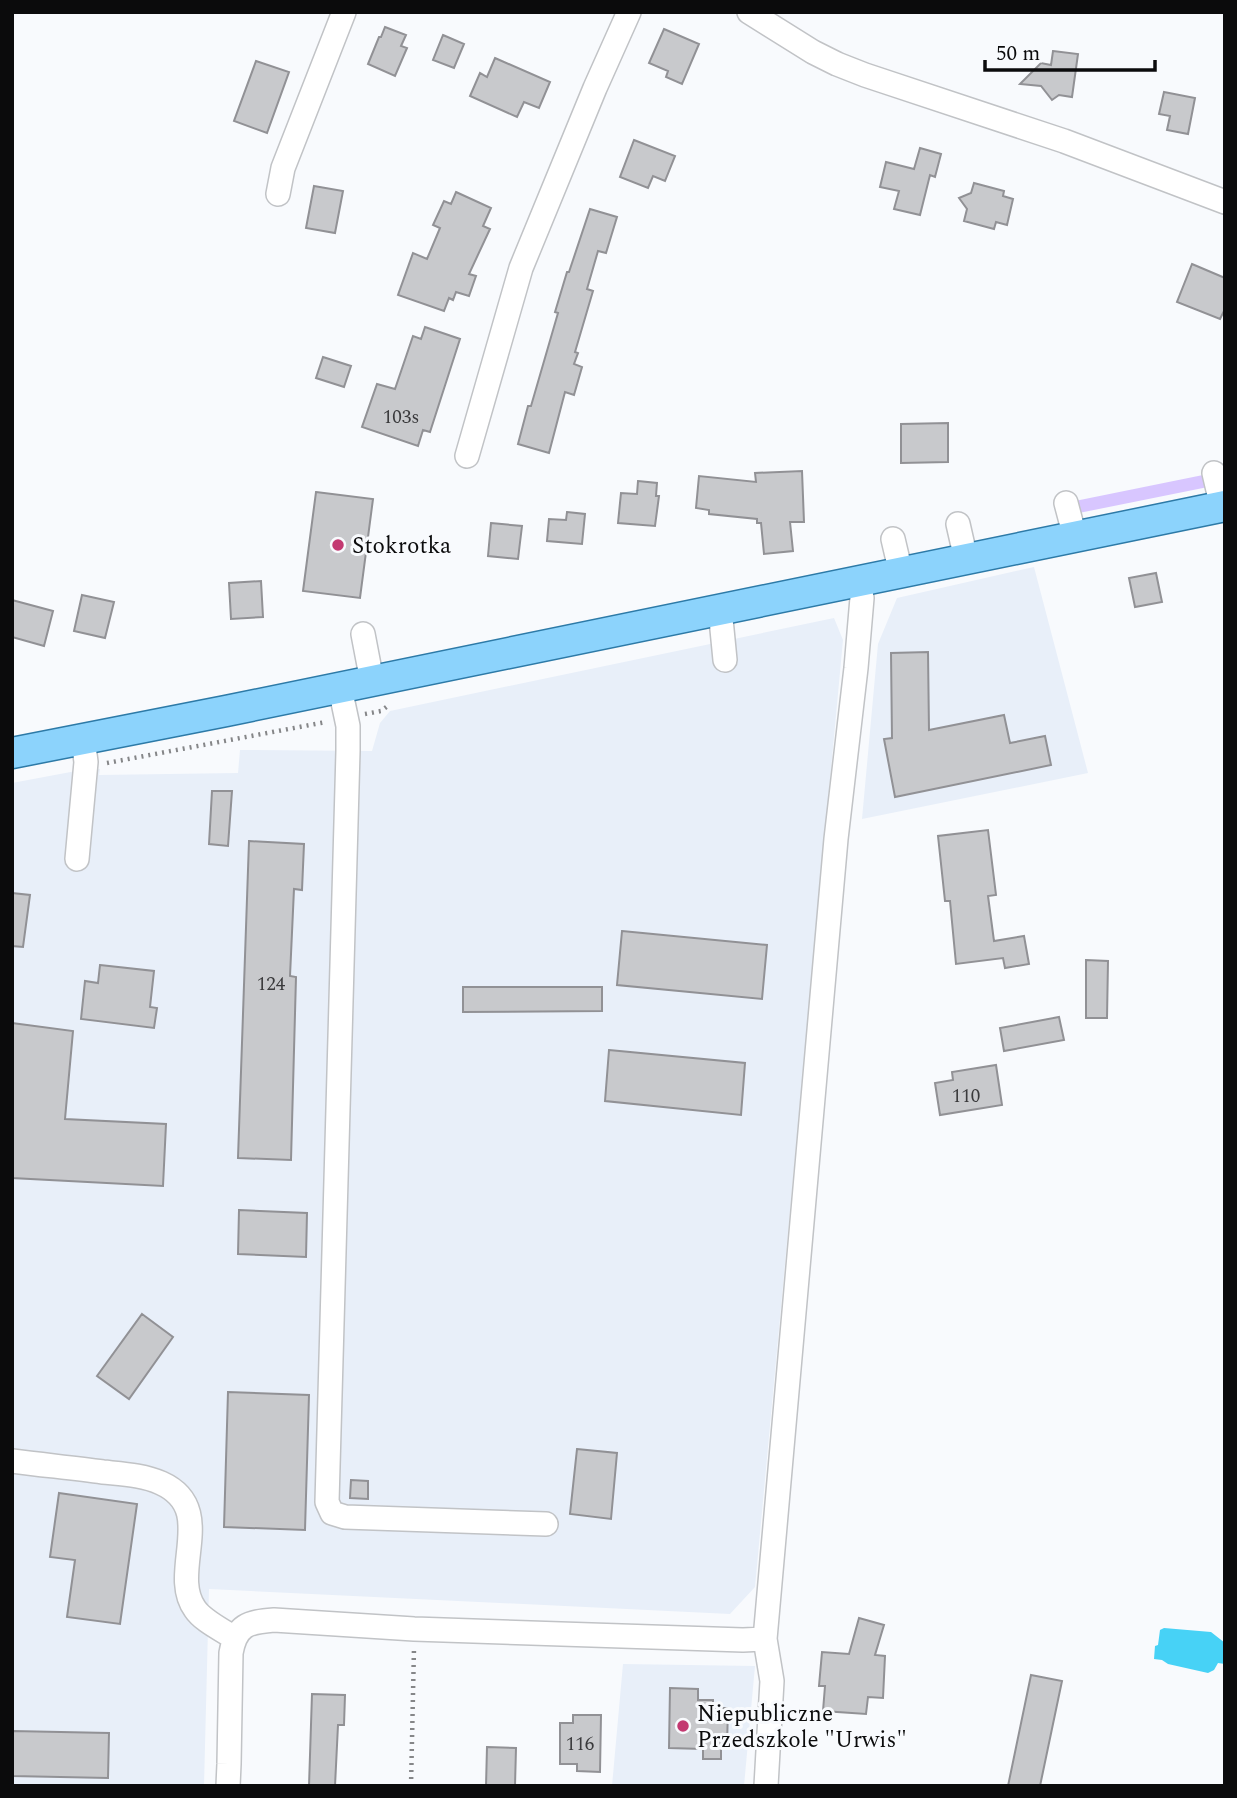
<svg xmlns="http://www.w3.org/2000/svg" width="1237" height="1798" font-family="Spectral,serif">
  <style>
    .built { fill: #e8eff9 }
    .green { fill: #d8c6ff }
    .water { fill: #47d2f6 }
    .building { fill: #c8c9cc; stroke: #919195; stroke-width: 2 }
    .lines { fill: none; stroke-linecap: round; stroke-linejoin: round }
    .minor-casing { stroke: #c1c3c6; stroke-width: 26 }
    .major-casing { stroke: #2d7aa7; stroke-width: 33 }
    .path { stroke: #858688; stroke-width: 4.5; stroke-dasharray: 2 5; stroke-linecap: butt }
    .minor { stroke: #fff; stroke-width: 23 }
    .major { stroke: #8cd3fc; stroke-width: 30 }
    .poi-dot { fill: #c33971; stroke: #f8fafd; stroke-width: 2.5 }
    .labels { text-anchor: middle; stroke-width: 6; stroke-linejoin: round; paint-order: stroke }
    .number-label { font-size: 19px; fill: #3a3a3c }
    .poi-label { font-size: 23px; fill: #0b0b0c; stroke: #f8fafd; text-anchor: start }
  </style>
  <rect width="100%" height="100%" fill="#f8fafd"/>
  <path class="built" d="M 1034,567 L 1088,773 L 862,819 L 878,644 L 897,598 Z
    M 834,618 L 843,640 L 755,1587 L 730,1614 L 209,1589 L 204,1786 L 12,1786 L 12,783 L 76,771 L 100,769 L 99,775 L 238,773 L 240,750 L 372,751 L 380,723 L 390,711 Z
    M 623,1664 L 755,1666 L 744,1786 L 612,1786 Z"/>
  <path class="green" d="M 1208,474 L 1208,487 L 1079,513 L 1075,501 Z"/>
  <path class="water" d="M 1164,1628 L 1211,1632 L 1225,1643 L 1225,1664 L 1218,1663 L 1214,1670 L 1208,1673 L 1168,1664 L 1162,1660 L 1154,1659 L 1155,1646 L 1158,1645 L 1160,1630 Z"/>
  <path class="building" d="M 385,27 L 406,35 L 401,46 L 407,48 L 395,76 L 368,64 L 379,37 L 381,37 Z
    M 664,29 L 699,44 L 682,84 L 666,77 L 668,71 L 649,63 Z
    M 443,35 L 464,44 L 454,68 L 433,60 Z
    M 1053,51 L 1078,54 L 1072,97 L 1059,95 L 1052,100 L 1041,86 L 1020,84 L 1041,63 L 1051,65 Z
    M 495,58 L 550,82 L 539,108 L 524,102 L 517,117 L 470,96 L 480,73 L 487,77 Z
    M 256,61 L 289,72 L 267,133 L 234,121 Z
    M 1164,92 L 1195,98 L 1188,134 L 1167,130 L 1170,116 L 1159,114 Z
    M 634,140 L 675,156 L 665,181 L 653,176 L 648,188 L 620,177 Z
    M 920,148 L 941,154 L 935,177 L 930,175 L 920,215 L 894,209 L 899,191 L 880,187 L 886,162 L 914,169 Z
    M 974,183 L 1004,191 L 1003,196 L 1013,199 L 1007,225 L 996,222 L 994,229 L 964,221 L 967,209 L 959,198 L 971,193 Z
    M 314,186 L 343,191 L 335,233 L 306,228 Z
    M 456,192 L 491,208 L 483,226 L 490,229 L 469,274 L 476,276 L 469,296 L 456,292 L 453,300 L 449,298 L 444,311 L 398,295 L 413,253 L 427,259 L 440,228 L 433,225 L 444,201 L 451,204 Z
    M 590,209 L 617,217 L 606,253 L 598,251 L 587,289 L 593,291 L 575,352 L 578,353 L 574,364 L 582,367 L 574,395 L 565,392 L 549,453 L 518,444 L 528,406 L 531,406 L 558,313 L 555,312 L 567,272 L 569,272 Z
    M 1192,264 L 1225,278 L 1225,309 L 1220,319 L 1177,302 Z
    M 425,327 L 460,339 L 430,432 L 423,430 L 418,446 L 362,427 L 377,384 L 395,389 L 413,336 L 421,339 Z
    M 323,357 L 351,366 L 344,387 L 316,378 Z
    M 948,423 L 948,462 L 901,463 L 901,424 Z
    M 802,471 L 804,522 L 790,522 L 793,551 L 764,554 L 761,523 L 757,523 L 757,519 L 709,514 L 709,510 L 696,508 L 699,476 L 756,482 L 755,473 Z
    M 638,481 L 657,483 L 656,496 L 659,496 L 655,526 L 618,523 L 621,493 L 637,494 Z
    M 316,492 L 373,499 L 360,598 L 303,591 Z
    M 567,512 L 585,514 L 582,544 L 547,541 L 549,519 L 566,520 Z
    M 491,523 L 522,526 L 518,559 L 488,556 Z
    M 1156,573 L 1162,602 L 1135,607 L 1129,578 Z
    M 261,581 L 263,617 L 231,619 L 229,583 Z
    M 82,595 L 114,602 L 105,638 L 74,631 Z
    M 12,600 L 53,611 L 44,646 L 12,637 Z
    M 928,652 L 929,730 L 1004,715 L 1010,743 L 1045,736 L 1051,765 L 895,797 L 884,739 L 892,738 L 891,653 Z
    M 212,791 L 232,791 L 228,846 L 209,844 Z
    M 988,830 L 996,895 L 988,896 L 994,941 L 1024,936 L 1029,964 L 1005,968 L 1003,958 L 956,964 L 950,901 L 945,901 L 938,836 Z
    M 249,841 L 304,844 L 302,890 L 294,889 L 290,976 L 296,977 L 291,1160 L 238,1158 Z
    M 12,893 L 30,895 L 23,947 L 12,946 Z
    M 622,931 L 767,945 L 762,999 L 617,985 Z
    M 1086,960 L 1108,961 L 1107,1018 L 1086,1018 Z
    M 100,965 L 154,971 L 150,1007 L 157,1008 L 154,1028 L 81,1019 L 85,981 L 98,983 Z
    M 463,987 L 602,987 L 602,1011 L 463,1012 Z
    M 1059,1017 L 1064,1040 L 1004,1051 L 1000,1028 Z
    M 12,1023 L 73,1031 L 65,1119 L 166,1124 L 163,1186 L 12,1178 Z
    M 609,1050 L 745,1063 L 741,1115 L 605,1101 Z
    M 996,1065 L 1002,1105 L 940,1115 L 935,1083 L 953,1080 L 952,1072 Z
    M 239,1210 L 307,1213 L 306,1257 L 238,1254 Z
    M 142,1314 L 173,1337 L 129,1399 L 97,1376 Z
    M 228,1392 L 309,1395 L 305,1530 L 224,1527 Z
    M 577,1449 L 617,1453 L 611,1519 L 570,1514 Z
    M 351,1480 L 368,1481 L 368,1499 L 350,1498 Z
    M 59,1493 L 137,1504 L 120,1624 L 67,1617 L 75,1560 L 50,1557 Z
    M 859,1618 L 884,1625 L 875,1655 L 885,1656 L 883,1698 L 868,1697 L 866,1714 L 823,1711 L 825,1686 L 819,1686 L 822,1652 L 849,1654 Z
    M 1031,1675 L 1062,1681 L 1040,1786 L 1008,1786 Z
    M 670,1688 L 698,1689 L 698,1700 L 713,1700 L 713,1708 L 728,1708 L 727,1746 L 721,1746 L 721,1759 L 703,1759 L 703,1749 L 669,1748 Z
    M 312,1694 L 345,1695 L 344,1725 L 338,1725 L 335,1786 L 309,1786 Z
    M 573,1715 L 601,1715 L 600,1772 L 577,1771 L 577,1764 L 560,1764 L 560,1723 L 573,1723 Z
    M 12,1731 L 109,1733 L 108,1778 L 12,1776 Z
    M 487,1747 L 516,1748 L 515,1786 L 486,1786 Z"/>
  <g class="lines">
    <g class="minor-casing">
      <path id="minor" d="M 749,12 L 813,52 L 837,64 L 865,75 L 1064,141 L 1225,202
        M 278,194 L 283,168 L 344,12
        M 467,456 L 521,268 L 595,88 L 629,12
        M 1214,473 L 1222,507
        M 1066,503 L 1075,537
        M 958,524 L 966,559
        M 893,539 L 901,573
        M 720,609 L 725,660
        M 363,634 L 372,681
        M 340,688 L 348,726 L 348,751 L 327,1502 L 332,1513 L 345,1517 L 546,1524
        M 77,859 L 86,762 L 83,739
        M 12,1461 C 43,1465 73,1468 103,1472 C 122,1474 144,1475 161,1483 C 219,1509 168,1572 195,1609 C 203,1621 221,1629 234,1638
        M 765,1639 L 772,1681 L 766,1786
        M 228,1786 L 229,1764 L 231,1653 C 236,1625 248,1622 274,1620 L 414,1629 L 743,1640 L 765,1639 L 836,839 L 856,668 L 862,598 L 859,581"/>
    </g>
    <g class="major-casing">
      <path id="major" d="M 12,753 L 226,711 L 1225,506"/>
    </g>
    <path class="path" d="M 365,714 L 381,711 L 389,705
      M 107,763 L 326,722
      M 411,1786 L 414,1648"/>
    <use href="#minor" class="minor"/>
    <use href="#major" class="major"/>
  </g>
  <g class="poi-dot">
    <circle cx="338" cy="545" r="7"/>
    <circle cx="683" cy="1726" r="7"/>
  </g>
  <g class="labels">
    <g class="number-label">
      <text x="401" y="423">103s</text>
      <text x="271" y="990">124</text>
      <text x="966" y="1102">110</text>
      <text x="580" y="1750">116</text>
    </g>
    <g class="poi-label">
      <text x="352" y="553">Stokrotka</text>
      <text x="697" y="1721">Niepubliczne<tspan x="697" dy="26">Przedszkole "Urwis"</tspan></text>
    </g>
  </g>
  <rect width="1237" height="1798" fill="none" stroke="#0b0b0c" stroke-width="28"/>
  <path d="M985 60v10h170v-10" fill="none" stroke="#0b0b0c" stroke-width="3.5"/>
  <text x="996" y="60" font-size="21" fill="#0b0b0c" stroke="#f8fafd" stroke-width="5" paint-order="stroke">50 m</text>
</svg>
